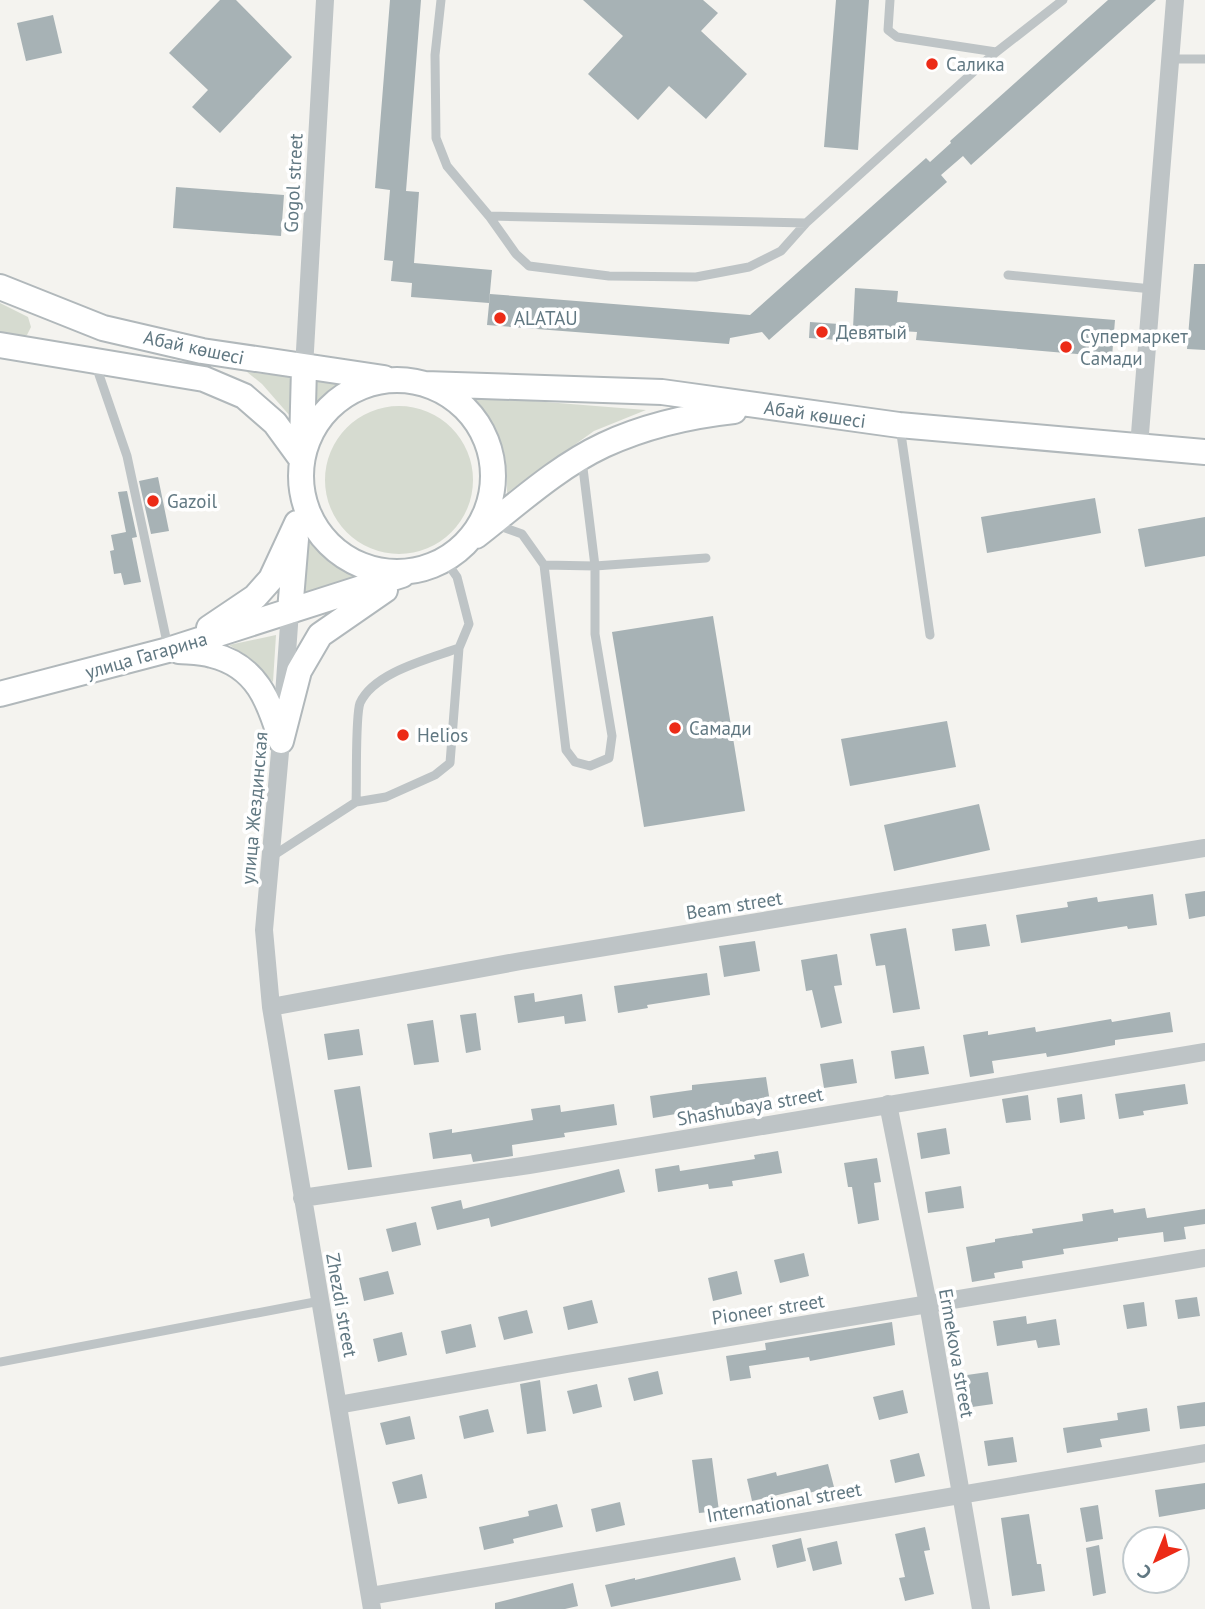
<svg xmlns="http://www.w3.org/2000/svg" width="1205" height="1609" font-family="'PT Sans',sans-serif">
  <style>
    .green { fill: #d6dbd0 }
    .building { fill: #a7b2b5 }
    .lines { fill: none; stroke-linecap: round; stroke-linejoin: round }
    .secondary-casing { stroke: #b1b8bb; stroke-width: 28 }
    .service { stroke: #bec4c6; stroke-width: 9 }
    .minor { stroke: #bec4c6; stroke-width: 18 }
    .secondary { stroke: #fff; stroke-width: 24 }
    .poi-dot { fill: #ec2b17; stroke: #fff; stroke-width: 2.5 }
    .labels { text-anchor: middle; stroke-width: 7; stroke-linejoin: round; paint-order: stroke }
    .poi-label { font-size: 19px; fill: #617882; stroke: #fff; text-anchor: start }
    .street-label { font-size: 19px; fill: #617882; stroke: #fff }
  </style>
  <rect width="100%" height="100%" fill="#f4f3ef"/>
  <path class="green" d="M 0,303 L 28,317 L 31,327 L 27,335 L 19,337 L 0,332 Z
    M 247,372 L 292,377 L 290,416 L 262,384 Z
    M 315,379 L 355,384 L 328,404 L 315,418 Z
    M 469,396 L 646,410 L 594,431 L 507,493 C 508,446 500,430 469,396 Z
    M325 480a74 74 0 1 1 148 0a74 74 0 1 1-148 0Z
    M 305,532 L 345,570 L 363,579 L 302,596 Z
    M 276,635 L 273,682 L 244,654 L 229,645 Z"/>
  <path class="building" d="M 220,0 L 236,0 L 292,57 L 220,133 L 192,107 L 208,90 L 169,53 Z
    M 390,0 L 421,0 L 406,191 L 419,192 L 414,263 L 492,270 L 489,303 L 411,297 L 412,283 L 391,281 L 393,261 L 384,260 L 390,190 L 375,188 Z
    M 583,0 L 703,0 L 718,13 L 701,31 L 747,74 L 706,119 L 669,86 L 638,120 L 588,74 L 623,36 Z
    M 836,0 L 869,0 L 858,150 L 824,147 Z
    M 1108,0 L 1156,0 L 971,165 L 963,156 L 941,175 L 947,182 L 769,340 L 762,332 L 730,338 L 729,344 L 487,325 L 490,294 L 750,315 L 926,158 L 930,162 L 951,143 L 950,141 Z
    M 53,15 L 62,53 L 26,61 L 17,23 Z
    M 176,187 L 284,195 L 281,236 L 173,228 Z
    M 1194,264 L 1205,264 L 1205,350 L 1187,349 Z
    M 855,288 L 898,291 L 897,302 L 1115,320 L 1112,357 L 916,340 L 917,332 L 853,328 Z
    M 810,322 L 839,324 L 838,340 L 809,338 Z
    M 158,477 L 169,531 L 151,534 L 139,481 Z
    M 127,491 L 137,537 L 132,538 L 141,582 L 124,585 L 121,573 L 114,574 L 110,551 L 114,550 L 111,535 L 126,532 L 118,492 Z
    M 1095,498 L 1101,533 L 987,553 L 981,517 Z
    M 1205,517 L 1205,556 L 1145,567 L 1138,529 Z
    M 713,616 L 745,811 L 644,827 L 612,632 Z
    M 947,721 L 956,767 L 850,786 L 841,739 Z
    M 979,804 L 990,850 L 894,871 L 884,825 Z
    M 1205,891 L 1205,916 L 1189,919 L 1185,894 Z
    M 1153,894 L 1157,925 L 1128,929 L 1127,926 L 1021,943 L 1016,915 L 1068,907 L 1067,902 L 1097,897 L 1098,902 Z
    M 986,924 L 990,946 L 955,951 L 952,929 Z
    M 906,928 L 920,1009 L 893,1013 L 885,965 L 876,966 L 870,934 Z
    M 755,941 L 760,971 L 724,977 L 719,946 Z
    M 837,954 L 842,985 L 834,986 L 842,1023 L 821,1028 L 812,990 L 806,991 L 801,960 Z
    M 707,973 L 710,995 L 647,1005 L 648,1008 L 618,1013 L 614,986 Z
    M 534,993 L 535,1002 L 582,994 L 586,1021 L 565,1024 L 564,1016 L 518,1023 L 514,996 Z
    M 1170,1012 L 1173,1032 L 1115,1040 L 1115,1045 L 1071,1053 L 1047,1057 L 1046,1053 L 992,1061 L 994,1073 L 970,1077 L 963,1035 L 988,1031 L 988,1035 L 1035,1027 L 1036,1032 L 1111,1019 L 1112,1022 Z
    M 476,1013 L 481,1050 L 466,1053 L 460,1015 Z
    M 433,1020 L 439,1062 L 414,1065 L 407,1024 Z
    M 359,1029 L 363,1055 L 328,1060 L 324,1034 Z
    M 924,1046 L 929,1074 L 895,1079 L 891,1051 Z
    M 853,1059 L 857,1083 L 824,1088 L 820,1064 Z
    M 766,1077 L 770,1102 L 739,1107 L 738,1103 L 653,1118 L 650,1096 L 692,1090 L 692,1085 Z
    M 1185,1084 L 1188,1104 L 1143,1111 L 1144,1115 L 1119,1119 L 1115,1094 Z
    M 360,1086 L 372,1167 L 348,1170 L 334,1090 Z
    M 1082,1094 L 1085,1119 L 1060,1123 L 1057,1098 Z
    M 1028,1095 L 1031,1120 L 1006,1123 L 1002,1099 Z
    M 614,1104 L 617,1125 L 564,1133 L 565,1137 L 512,1145 L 513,1156 L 473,1162 L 471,1154 L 433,1159 L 429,1133 L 452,1129 L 452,1133 L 533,1120 L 531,1109 L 560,1105 L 561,1112 Z
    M 946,1128 L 950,1154 L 921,1159 L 917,1133 Z
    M 778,1151 L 782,1173 L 732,1181 L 733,1186 L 709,1189 L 708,1184 L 658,1192 L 655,1169 L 679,1165 L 680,1171 L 755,1159 L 754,1155 Z
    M 877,1158 L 881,1182 L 874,1183 L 879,1220 L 858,1224 L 852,1187 L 848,1187 L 844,1163 Z
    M 619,1169 L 625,1192 L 491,1227 L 489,1218 L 437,1230 L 431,1207 L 461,1200 L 463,1209 Z
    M 961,1186 L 964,1208 L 928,1213 L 925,1192 Z
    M 1145,1208 L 1147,1218 L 1205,1209 L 1205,1224 L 1184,1227 L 1186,1239 L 1164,1242 L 1163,1232 L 1118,1238 L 1118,1241 L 1063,1249 L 1064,1254 L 1022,1261 L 1023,1268 L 994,1273 L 995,1278 L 972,1282 L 966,1247 L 995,1242 L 995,1239 L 1033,1233 L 1032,1229 L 1083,1221 L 1082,1214 L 1113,1209 L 1114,1213 Z
    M 416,1222 L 421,1245 L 392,1252 L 386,1229 Z
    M 804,1253 L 809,1276 L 780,1283 L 774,1260 Z
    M 388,1271 L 394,1294 L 364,1301 L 359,1278 Z
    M 737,1271 L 742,1294 L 713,1301 L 708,1278 Z
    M 1197,1297 L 1200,1316 L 1178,1319 L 1175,1300 Z
    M 592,1300 L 598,1323 L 568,1330 L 563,1307 Z
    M 1144,1302 L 1147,1326 L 1127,1329 L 1123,1305 Z
    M 527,1310 L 533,1333 L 504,1340 L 498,1317 Z
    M 1026,1316 L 1027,1324 L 1056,1319 L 1060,1345 L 1038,1348 L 1036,1340 L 997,1346 L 993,1321 Z
    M 892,1322 L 895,1345 L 810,1361 L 809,1357 L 749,1366 L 751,1378 L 730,1381 L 726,1356 L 766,1350 L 765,1343 Z
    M 471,1324 L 476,1347 L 446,1354 L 441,1331 Z
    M 402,1332 L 407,1355 L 378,1362 L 373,1339 Z
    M 658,1371 L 663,1394 L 634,1401 L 628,1378 Z
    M 988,1372 L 993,1404 L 972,1407 L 967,1375 Z
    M 540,1380 L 546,1431 L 527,1434 L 520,1384 Z
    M 597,1384 L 602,1407 L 573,1414 L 567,1391 Z
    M 903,1390 L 908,1413 L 879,1420 L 873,1397 Z
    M 1205,1402 L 1205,1426 L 1180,1429 L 1177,1406 Z
    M 1147,1408 L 1150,1431 L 1100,1439 L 1102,1447 L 1067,1453 L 1063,1428 L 1118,1420 L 1117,1413 Z
    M 488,1409 L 494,1432 L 464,1439 L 459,1416 Z
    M 410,1416 L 415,1439 L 386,1445 L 380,1423 Z
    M 1013,1437 L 1017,1462 L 988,1466 L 984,1441 Z
    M 919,1453 L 925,1476 L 895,1483 L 890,1460 Z
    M 712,1458 L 719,1511 L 699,1513 L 692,1460 Z
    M 828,1464 L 834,1487 L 804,1494 L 803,1489 L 752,1501 L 747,1479 L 776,1472 L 777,1476 Z
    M 422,1474 L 427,1498 L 398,1504 L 392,1482 Z
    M 1205,1483 L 1205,1509 L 1159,1517 L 1155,1490 Z
    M 620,1502 L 625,1525 L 596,1532 L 591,1509 Z
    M 557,1504 L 563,1527 L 513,1539 L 514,1543 L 484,1550 L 479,1527 L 529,1516 L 528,1511 Z
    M 1098,1505 L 1103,1539 L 1086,1542 L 1080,1508 Z
    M 1029,1514 L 1037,1564 L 1041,1564 L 1045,1591 L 1012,1596 L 1001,1518 Z
    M 925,1527 L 930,1550 L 924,1551 L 934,1594 L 905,1601 L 899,1578 L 905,1577 L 895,1534 Z
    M 801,1538 L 806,1561 L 777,1568 L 772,1545 Z
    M 837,1541 L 842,1564 L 813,1571 L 807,1548 Z
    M 1099,1545 L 1106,1593 L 1093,1596 L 1086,1548 Z
    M 735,1557 L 741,1580 L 611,1607 L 605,1585 L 635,1578 L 635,1580 Z
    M 573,1583 L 578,1606 L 565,1609 L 495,1609 L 495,1603 Z"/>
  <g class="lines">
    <g class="secondary-casing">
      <path id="secondary" d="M 0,287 L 103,328 L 202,351 L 384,378
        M 0,345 L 204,379 L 244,396 L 275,423 L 302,460
        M301 476a96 96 0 1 1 192 0a96 96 0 1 1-192 0Z
        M 425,384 L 662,392 L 899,425 L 1205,452
        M 302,445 L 304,368
        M 476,536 C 516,505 557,467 604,445 C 645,426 688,416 734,411
        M 290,611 L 296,539
        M 209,628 L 255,597 L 271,579 L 297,523
        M 179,651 C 190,652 202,652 212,655 C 257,666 269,701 281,740
        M 0,694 L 168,650 L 402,575
        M 281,741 L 299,671 L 320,635 L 385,590"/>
    </g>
    <path class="service" d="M 441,0 L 435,55 L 436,138 L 447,166 L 489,216 L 516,254 L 529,266 L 609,276 L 696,277 L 749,267 L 781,251 L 806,223 L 990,57 L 1063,0
      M 890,0 L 888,30 L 897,37 L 996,52
      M 1171,59 L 1205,59
      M 489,216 L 806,223
      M 1008,275 L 1152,289
      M 95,363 L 127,456 L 168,647
      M 900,427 L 930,635
      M 497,525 L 522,534 L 544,565 L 566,750 L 575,762 L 590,766 L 609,758 L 612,736 L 595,634 L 595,566 L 582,460
      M 544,565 L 595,566 L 706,558
      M 356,802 C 357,783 355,717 360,703 C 374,672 429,659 459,648
      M 271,857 L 356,802 L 386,797 L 435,775 L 450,763 L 459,648 L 469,624 L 457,577 L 445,560
      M 0,1362 L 320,1301"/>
    <path class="minor" d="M 304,368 L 325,0
      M 1139,446 L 1175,0
      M 284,695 L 290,611
      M 282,730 L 264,930 L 271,1007 L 372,1609
      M 271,1007 L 521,961 L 1205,848
      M 888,1104 L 928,1304 L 981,1609
      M 302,1198 L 529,1165 L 1205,1052
      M 338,1405 L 567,1364 L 1205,1258
      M 370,1596 L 1205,1453"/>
    <use href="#secondary" class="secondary"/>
  </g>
  <g class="poi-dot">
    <circle cx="932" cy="64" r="7"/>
    <circle cx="500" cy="318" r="7"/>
    <circle cx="822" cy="332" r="7"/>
    <circle cx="1066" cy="347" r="7"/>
    <circle cx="153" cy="501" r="7"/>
    <circle cx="675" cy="728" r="7"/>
    <circle cx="403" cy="735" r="7"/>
  </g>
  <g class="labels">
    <g class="poi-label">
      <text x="946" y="71">Салика</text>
      <text x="514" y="325">ALATAU</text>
      <text x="836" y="339">Девятый</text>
      <text x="1080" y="343">Супермаркет<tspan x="1080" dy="22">Самади</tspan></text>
      <text x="167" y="508">Gazoil</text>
      <text x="689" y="735">Самади</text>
      <text x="417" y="742">Helios</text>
    </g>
    <g class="street-label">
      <text transform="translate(293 183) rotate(-87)" y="7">Gogol street</text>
      <text transform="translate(194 347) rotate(12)" y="7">Абай көшесі</text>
      <text transform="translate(815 414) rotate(8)" y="7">Абай көшесі</text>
      <text transform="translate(146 655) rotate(-16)" y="7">улица Гагарина</text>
      <text transform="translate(254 808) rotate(-85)" y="7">улица Жездинская</text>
      <text transform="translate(734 905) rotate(-9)" y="7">Beam street</text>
      <text transform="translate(750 1106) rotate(-10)" y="7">Shashubaya street</text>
      <text transform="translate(342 1305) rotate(80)" y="7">Zhezdi street</text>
      <text transform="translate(768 1309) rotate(-9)" y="7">Pioneer street</text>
      <text transform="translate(957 1353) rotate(80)" y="7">Ermekova street</text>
      <text transform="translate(784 1502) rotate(-10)" y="7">International street</text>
    </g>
  </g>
  <g transform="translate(1156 1560) rotate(223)"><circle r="33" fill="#ffffff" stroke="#c0c9cd" stroke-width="2"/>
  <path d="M0-5L12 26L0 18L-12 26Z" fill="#ec2b17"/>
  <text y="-10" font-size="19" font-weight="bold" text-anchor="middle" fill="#617882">С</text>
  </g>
</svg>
